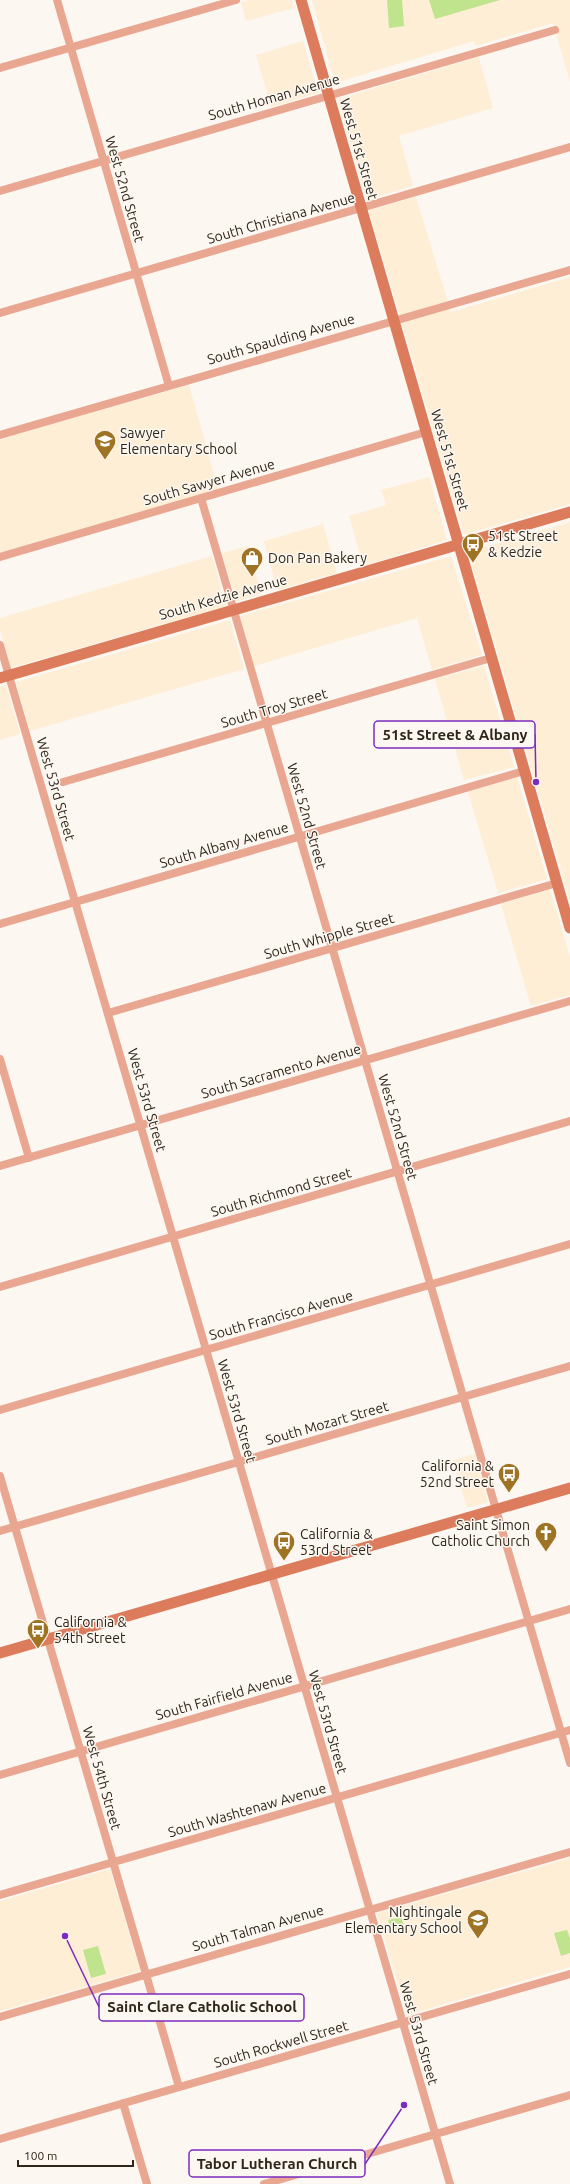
<svg xmlns="http://www.w3.org/2000/svg" width="570" height="2184" font-family="Ubuntu,sans-serif">
  <style>
    .built { fill: #feeed6 }
    .green { fill: #c0e38e }
    .lines { fill: none; stroke-linecap: round; stroke-linejoin: round }
    .street { stroke: #e9a791; stroke-width: 8 }
    .secondary { stroke: #dc7c5c; stroke-width: 11 }
    .labels { text-anchor: middle; stroke-width: 3; stroke-linejoin: round; paint-order: stroke }
    .street-label { font-size: 14px; fill: #2e2619; stroke: #fcf7f1 }
    .poi-label { font-size: 14px; fill: #2e2619; stroke: #fcf7f1; text-anchor: start }
    .leader { fill: none; stroke: #7b2cbf; stroke-width: 1.5 }
    .callout-dot { fill: #7b2cbf; stroke: #fcf7f1; stroke-width: 1.5 }
    .callout { fill: #fcf7f1; stroke: #7b2cbf; stroke-width: 1.5 }
    .callout-label { font-size: 15px; text-anchor: middle; font-weight: bold; fill: #2e2619 }
  </style>
  <rect width="100%" height="100%" fill="#fcf7f1"/>
  <path class="built" d="M 250,0 L 292,0 L 294,8 L 246,21 L 241,2 Z
    M 312,0 L 570,0 L 570,82 L 553,23 L 476,46 L 474,41 L 335,83 Z
    M 303,41 L 318,93 L 271,107 L 256,55 Z
    M 479,57 L 493,108 L 399,136 L 413,186 L 367,200 L 338,99 Z
    M 416,197 L 451,312 L 570,277 L 570,504 L 464,535 L 369,210 Z
    M 189,385 L 218,489 L 0,553 L 0,439 Z
    M 429,477 L 447,540 L 363,566 L 349,516 L 386,505 L 381,490 Z
    M 570,522 L 570,900 L 468,552 Z
    M 323,524 L 337,573 L 277,590 L 264,541 Z
    M 248,546 L 261,594 L 236,602 L 222,553 Z
    M 212,556 L 226,606 L 11,668 L 0,630 L 0,618 Z
    M 451,556 L 482,655 L 432,670 L 417,618 L 254,666 L 240,616 Z
    M 230,620 L 244,669 L 30,731 L 16,682 Z
    M 484,666 L 514,767 L 464,780 L 435,679 Z
    M 6,685 L 20,734 L 0,740 L 0,687 Z
    M 517,777 L 547,879 L 498,893 L 468,792 Z
    M 550,889 L 570,957 L 570,995 L 531,1006 L 501,904 Z
    M 475,1454 L 488,1502 L 467,1508 L 453,1460 Z
    M 570,1858 L 570,1967 L 407,2015 L 377,1913 Z
    M 110,1869 L 140,1971 L 0,2011 L 0,1901 Z"/>
  <path class="green" d="M 387,0 L 402,0 L 404,26 L 389,28 Z
    M 429,0 L 500,0 L 435,19 Z
    M 401,1917 L 405,1928 L 392,1932 L 388,1920 Z
    M 567,1930 L 570,1939 L 570,1953 L 561,1956 L 554,1933 Z
    M 98,1946 L 106,1974 L 91,1978 L 83,1950 Z"/>
  <g class="lines">
    <path class="street" d="M 57,0 L 169,386
      M 0,68 L 236,0
      M 0,191 L 555,30
      M 0,313 L 570,147
      M 0,435 L 570,270
      M 201,498 L 570,1763
      M 0,557 L 426,432
      M 0,645 L 450,2184
      M 63,782 L 491,658
      M 0,924 L 524,771
      M 108,1013 L 557,883
      M 0,1059 L 29,1158
      M 0,1166 L 570,1001
      M 0,1287 L 570,1121
      M 0,1410 L 570,1244
      M 0,1476 L 179,2087
      M 0,1531 L 570,1366
      M 0,1775 L 570,1609
      M 0,1895 L 570,1730
      M 0,2017 L 570,1852
      M 123,2103 L 147,2184
      M 0,2139 L 570,1974
      M 264,2184 L 570,2095"/>
    <path class="secondary" d="M 301,0 L 570,928
      M 0,678 L 570,512
      M 0,1653 L 570,1488"/>
  </g>
  <defs>
    <g id="school-pin" transform="scale(1.15)"><path d="M0 17L-7.5 6A9.5 9.5 0 1 1 7.5 6Z" fill="#9f7324" stroke="#fcf7f1"/><path d="M0-5L7-2L0 1L-7-2ZM-4 1L0 2.5L4 1V4Q0 6-4 4Z" fill="#fff"/></g>
    <g id="bus-pin" transform="scale(1.15)"><path d="M0 17L-7.5 6A9.5 9.5 0 1 1 7.5 6Z" fill="#9f7324" stroke="#fcf7f1"/><path d="M-5-6H5V4H4V6H2V4H-2V6H-4V4H-5ZM-3.5-4V0h7V-4ZM-3.5 1.2v1.5H-2V1.2ZM2 1.2v1.5H3.5V1.2Z" fill="#fff"/></g>
    <g id="shop-pin" transform="scale(1.15)"><path d="M0 17L-7.5 6A9.5 9.5 0 1 1 7.5 6Z" fill="#9f7324" stroke="#fcf7f1"/><path d="M-5-2.5h2.3a2.7 3.5 0 0 1 5.4 0H5L5.5 6h-11ZM-1.5-2.5h3a1.5 2.3 0 0 0-3 0Z" fill="#fff"/></g>
    <g id="church-pin" transform="scale(1.15)"><path d="M0 17L-7.5 6A9.5 9.5 0 1 1 7.5 6Z" fill="#9f7324" stroke="#fcf7f1"/><path d="M-1.2-6h2.4v3.5h3.3v2.4h-3.3V6h-2.4V-.1h-3.3v-2.4h3.3Z" fill="#fff"/></g>
  </defs>
  <g fill-rule="evenodd">
    <use href="#school-pin" x="105" y="441"/>
    <use href="#bus-pin" x="473" y="544"/>
    <use href="#shop-pin" x="252" y="558"/>
    <use href="#bus-pin" x="509" y="1474"/>
    <use href="#church-pin" x="546" y="1533"/>
    <use href="#bus-pin" x="284" y="1542"/>
    <use href="#bus-pin" x="38" y="1630"/>
    <use href="#school-pin" x="478" y="1920"/>
  </g>
  <g class="labels">
    <g class="street-label">
      <text transform="translate(274 97) rotate(-16)" y="5">South Homan Avenue</text>
      <text transform="translate(359 149) rotate(74)" y="5">West 51st Street</text>
      <text transform="translate(125 189) rotate(74)" y="5">West 52nd Street</text>
      <text transform="translate(281 218) rotate(-16)" y="5">South Christiana Avenue</text>
      <text transform="translate(281 339) rotate(-16)" y="5">South Spaulding Avenue</text>
      <text transform="translate(450 460) rotate(74)" y="5">West 51st Street</text>
      <text transform="translate(209 482) rotate(-16)" y="5">South Sawyer Avenue</text>
      <text transform="translate(223 597) rotate(-16)" y="5">South Kedzie Avenue</text>
      <text transform="translate(274 708) rotate(-16)" y="5">South Troy Street</text>
      <text transform="translate(56 789) rotate(74)" y="5">West 53rd Street</text>
      <text transform="translate(307 816) rotate(74)" y="5">West 52nd Street</text>
      <text transform="translate(224 845) rotate(-16)" y="5">South Albany Avenue</text>
      <text transform="translate(329 936) rotate(-16)" y="5">South Whipple Street</text>
      <text transform="translate(281 1071) rotate(-16)" y="5">South Sacramento Avenue</text>
      <text transform="translate(147 1100) rotate(74)" y="5">West 53rd Street</text>
      <text transform="translate(398 1127) rotate(74)" y="5">West 52nd Street</text>
      <text transform="translate(281 1192) rotate(-16)" y="5">South Richmond Street</text>
      <text transform="translate(281 1315) rotate(-16)" y="5">South Francisco Avenue</text>
      <text transform="translate(237 1411) rotate(74)" y="5">West 53rd Street</text>
      <text transform="translate(327 1423) rotate(-16)" y="5">South Mozart Street</text>
      <text transform="translate(224 1696) rotate(-16)" y="5">South Fairfield Avenue</text>
      <text transform="translate(328 1722) rotate(74)" y="5">West 53rd Street</text>
      <text transform="translate(102 1778) rotate(74)" y="5">West 54th Street</text>
      <text transform="translate(247 1810) rotate(-16)" y="5">South Washtenaw Avenue</text>
      <text transform="translate(258 1928) rotate(-16)" y="5">South Talman Avenue</text>
      <text transform="translate(419 2033) rotate(74)" y="5">West 53rd Street</text>
      <text transform="translate(281 2044) rotate(-16)" y="5">South Rockwell Street</text>
    </g>
    <g class="poi-label">
      <text x="120" y="438">Sawyer<tspan x="120" dy="16">Elementary School</tspan></text>
      <text x="488" y="541">51st Street<tspan x="488" dy="16">&amp; Kedzie</tspan></text>
      <text x="268" y="563">Don Pan Bakery</text>
      <text x="494" y="1471" text-anchor="end">California &amp;<tspan x="494" dy="16">52nd Street</tspan></text>
      <text x="530" y="1530" text-anchor="end">Saint Simon<tspan x="530" dy="16">Catholic Church</tspan></text>
      <text x="300" y="1539">California &amp;<tspan x="300" dy="16">53rd Street</tspan></text>
      <text x="54" y="1627">California &amp;<tspan x="54" dy="16">54th Street</tspan></text>
      <text x="462" y="1917" text-anchor="end">Nightingale<tspan x="462" dy="16">Elementary School</tspan></text>
    </g>
  </g>
  <path class="leader" d="M536 782L535 734M65 1936L99 2007M404 2105L365 2164"/>
  <g class="callout-dot">
    <circle cx="536" cy="782" r="4"/>
    <circle cx="65" cy="1936" r="4"/>
    <circle cx="404" cy="2105" r="4"/>
  </g>
  <g class="callout">
    <rect x="374" y="721" width="161" height="27" rx="4"/>
    <rect x="99" y="1994" width="205" height="27" rx="4"/>
    <rect x="189" y="2150" width="176" height="27" rx="4"/>
  </g>
  <g class="callout-label">
    <text x="455" y="740">51st Street &amp; Albany</text>
    <text x="202" y="2012">Saint Clare Catholic School</text>
    <text x="277" y="2169">Tabor Lutheran Church</text>
  </g>
  <path d="M18 2160v6h115v-6" fill="none" stroke="#2e2619" stroke-width="2"/>
  <text x="24" y="2160" font-size="12" fill="#2e2619" stroke="#fcf7f1" stroke-width="3" paint-order="stroke">100 m</text>
</svg>
